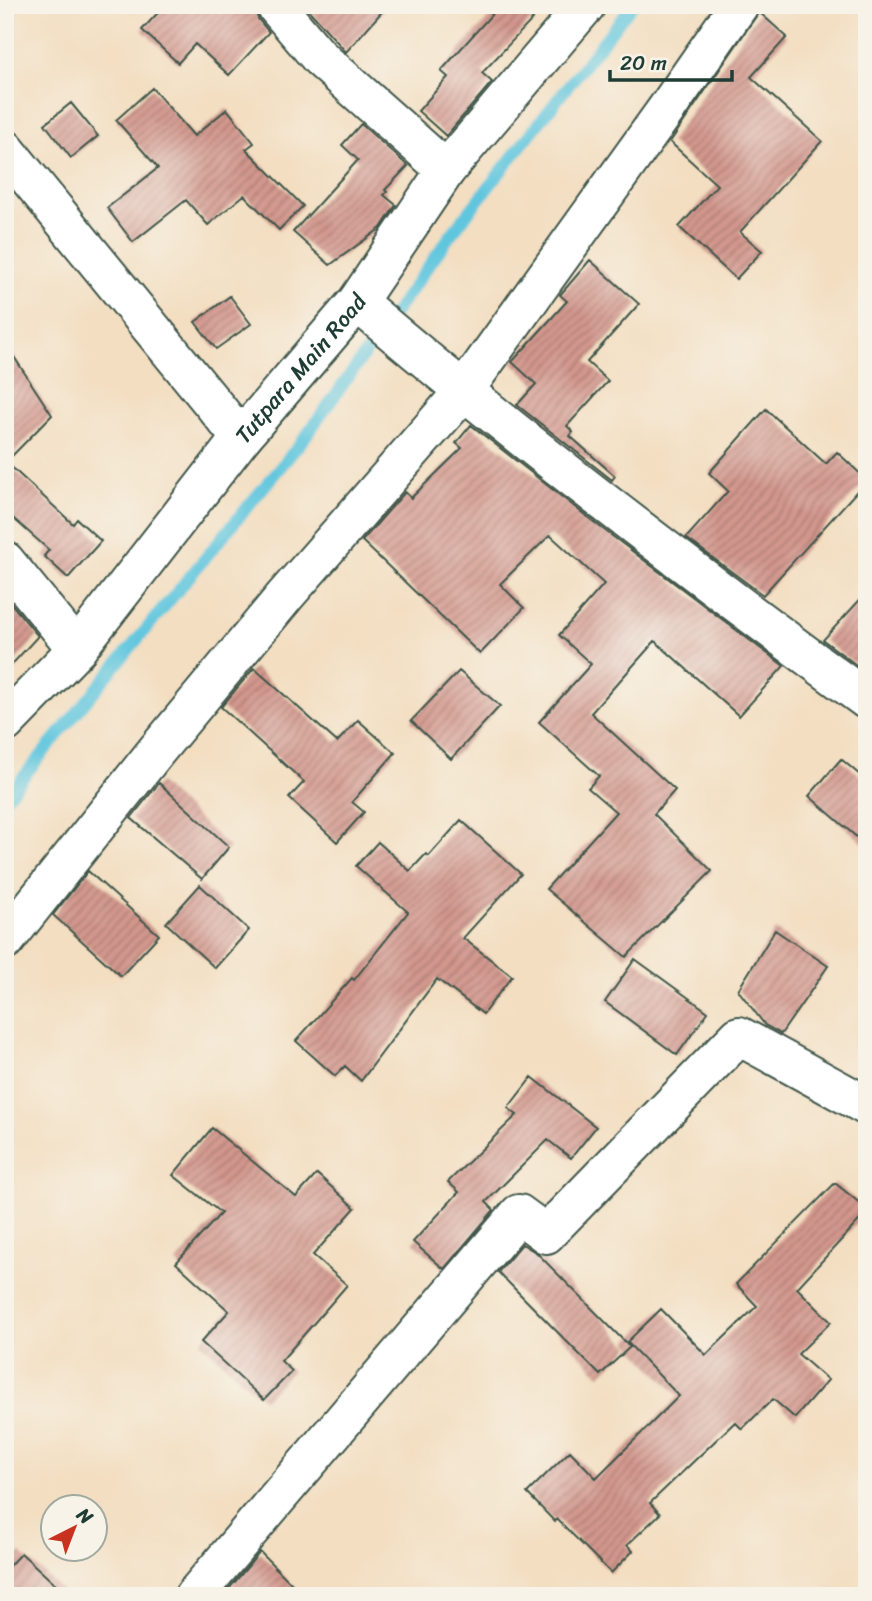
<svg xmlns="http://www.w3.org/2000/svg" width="872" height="1601" font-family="Sriracha,sans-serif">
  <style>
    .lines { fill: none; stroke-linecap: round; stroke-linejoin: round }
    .stream { stroke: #60c6de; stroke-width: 12 }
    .building { fill: url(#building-hatch) }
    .minor-casing { stroke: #3f5549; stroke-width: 42 }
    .minor { stroke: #fff; stroke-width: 38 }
    .labels { text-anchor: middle; stroke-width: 7; stroke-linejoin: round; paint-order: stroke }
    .street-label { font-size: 23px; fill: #1f3d34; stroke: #f7f3e8 }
  </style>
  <defs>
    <pattern id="building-hatch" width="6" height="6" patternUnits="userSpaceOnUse" patternTransform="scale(1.75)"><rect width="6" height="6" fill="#d3978d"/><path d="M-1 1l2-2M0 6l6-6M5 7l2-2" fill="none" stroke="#ab7c74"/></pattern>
  </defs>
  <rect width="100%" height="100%" fill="#f7f3e8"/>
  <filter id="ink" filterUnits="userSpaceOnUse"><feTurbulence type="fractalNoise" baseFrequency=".0143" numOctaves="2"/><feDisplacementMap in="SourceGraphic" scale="14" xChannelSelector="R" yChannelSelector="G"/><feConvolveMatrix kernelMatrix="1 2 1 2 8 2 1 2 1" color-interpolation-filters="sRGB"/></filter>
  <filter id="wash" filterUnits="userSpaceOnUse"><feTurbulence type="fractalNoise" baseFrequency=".00686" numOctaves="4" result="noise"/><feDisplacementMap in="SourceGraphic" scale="28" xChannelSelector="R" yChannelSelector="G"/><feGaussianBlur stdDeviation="1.57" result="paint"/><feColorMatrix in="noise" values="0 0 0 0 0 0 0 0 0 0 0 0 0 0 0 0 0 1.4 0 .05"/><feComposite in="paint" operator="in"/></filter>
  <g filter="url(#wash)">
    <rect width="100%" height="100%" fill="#f3dec1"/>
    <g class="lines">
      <path class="stream" d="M 5,799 L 303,440 L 450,236 L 632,5"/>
    </g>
    <g id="blocks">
      <path class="building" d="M 165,5 L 254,5 L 258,19 L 269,32 L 229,75 L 195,44 L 178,63 L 142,30 Z
        M 304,5 L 388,5 L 346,52 Z
        M 500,5 L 546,5 L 482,73 L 492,82 L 446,136 L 418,111 L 448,77 L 441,71 Z
        M 759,12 L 787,37 L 751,77 L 822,141 L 740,232 L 762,251 L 736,279 L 679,227 L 717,185 L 670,142 Z
        M 152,88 L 194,136 L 227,109 L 254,143 L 246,149 L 303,206 L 279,230 L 244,195 L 208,225 L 186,200 L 133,242 L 107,208 L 158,168 L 116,120 Z
        M 71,103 L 98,136 L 71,158 L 45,124 Z
        M 361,124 L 408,166 L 385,190 L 387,192 L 384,195 L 396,205 L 381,228 L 330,265 L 293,232 L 358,160 L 342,145 Z
        M 590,260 L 639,304 L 587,362 L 608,381 L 567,426 L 573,432 L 570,436 L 615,476 L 612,480 L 517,405 L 536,384 L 512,362 L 567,301 L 560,295 Z
        M 230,296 L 251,324 L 216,349 L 195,322 Z
        M 5,343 L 52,415 L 6,462 L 73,524 L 77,519 L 101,541 L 68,578 L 44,556 L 49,550 L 5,511 Z
        M 766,409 L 826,464 L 837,452 L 867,480 L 763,595 L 686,538 L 728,491 L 709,473 Z
        M 471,425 L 595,523 L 784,666 L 739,716 L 655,641 L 591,713 L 675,790 L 654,814 L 712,871 L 626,957 L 546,889 L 616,812 L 588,788 L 599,776 L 539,722 L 591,664 L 559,635 L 604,584 L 550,535 L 500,584 L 524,608 L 480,654 L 362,541 L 405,492 L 411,498 L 462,448 L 456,443 Z
        M 867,592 L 867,673 L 823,640 Z
        M 5,596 L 38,636 L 5,672 Z
        M 254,668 L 337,742 L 358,720 L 395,753 L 352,802 L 364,812 L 337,842 L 289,798 L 304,782 L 221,707 Z
        M 459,671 L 500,706 L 451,759 L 411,721 Z
        M 841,759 L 867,781 L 867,846 L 809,796 Z
        M 159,783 L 229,847 L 202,879 L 131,818 Z
        M 461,820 L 521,874 L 463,938 L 512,976 L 483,1014 L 437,979 L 361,1081 L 345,1066 L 335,1076 L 296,1041 L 352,978 L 354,980 L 408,912 L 356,866 L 378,842 L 410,871 L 426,854 L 429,856 Z
        M 88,871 L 159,935 L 121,976 L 53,915 Z
        M 200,885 L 249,930 L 215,968 L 166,923 Z
        M 775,930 L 828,966 L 781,1034 L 765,1025 L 738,990 Z
        M 635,959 L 708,1012 L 677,1055 L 605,1002 Z
        M 532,1077 L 596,1127 L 571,1158 L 548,1140 L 486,1202 L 494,1210 L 444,1269 L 413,1242 L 459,1192 L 448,1182 L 517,1115 L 508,1108 Z
        M 212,1128 L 296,1197 L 317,1174 L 355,1208 L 313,1255 L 347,1285 L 281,1361 L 292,1371 L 264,1400 L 201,1342 L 229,1311 L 176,1263 L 221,1213 L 173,1175 Z
        M 835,1183 L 867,1209 L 867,1212 L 797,1288 L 831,1322 L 798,1354 L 828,1380 L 795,1418 L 773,1399 L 742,1429 L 735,1422 L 650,1503 L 660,1514 L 627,1545 L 633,1551 L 611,1573 L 557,1519 L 555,1522 L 527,1493 L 570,1451 L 596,1478 L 679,1396 L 627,1342 L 661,1309 L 706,1355 L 757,1306 L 736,1284 Z
        M 522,1244 L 537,1253 L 630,1347 L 600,1375 L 498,1272 Z
        M 260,1552 L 304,1596 L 223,1596 Z
        M 21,1553 L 68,1596 L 5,1596 L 5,1570 Z"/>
    </g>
  </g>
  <g filter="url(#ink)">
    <use href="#blocks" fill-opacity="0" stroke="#3f5549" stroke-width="2"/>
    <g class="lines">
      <g class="minor-casing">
        <g id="minor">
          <path d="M 275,5 L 320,58 L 446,170"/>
          <path d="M 5,149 L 241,438"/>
          <path d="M 357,302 C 522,442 693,572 867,700"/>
          <path d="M 5,561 L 77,649"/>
          <path id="s1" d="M 5,723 L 77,649 L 241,438 L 357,302 L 446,170 L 586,5"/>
          <path d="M 5,941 L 157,750 L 285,596 L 463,392 L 668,107 L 739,5"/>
          <path d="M 194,1596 L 519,1214 L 546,1234 L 739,1036 L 867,1106"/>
        </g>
      </g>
      <use href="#minor" class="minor"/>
    </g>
  </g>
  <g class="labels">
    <g class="street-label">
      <text dy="8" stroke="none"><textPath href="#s1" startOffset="462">Tutpara Main Road</textPath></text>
    </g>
  </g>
  <rect width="872" height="1601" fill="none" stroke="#f7f3e8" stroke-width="28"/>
  <g transform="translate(74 1528) rotate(42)"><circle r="33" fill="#f7f3e8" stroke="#a1aaa0" stroke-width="2"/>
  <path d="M0-5L12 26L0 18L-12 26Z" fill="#c8321e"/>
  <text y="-10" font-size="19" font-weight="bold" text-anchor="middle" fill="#1f3d34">N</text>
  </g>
  <path d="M610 70v10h122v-10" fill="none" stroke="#1f3d34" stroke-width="3.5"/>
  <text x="620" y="70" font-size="21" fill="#1f3d34" stroke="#f7f3e8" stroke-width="5" paint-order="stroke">20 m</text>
</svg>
